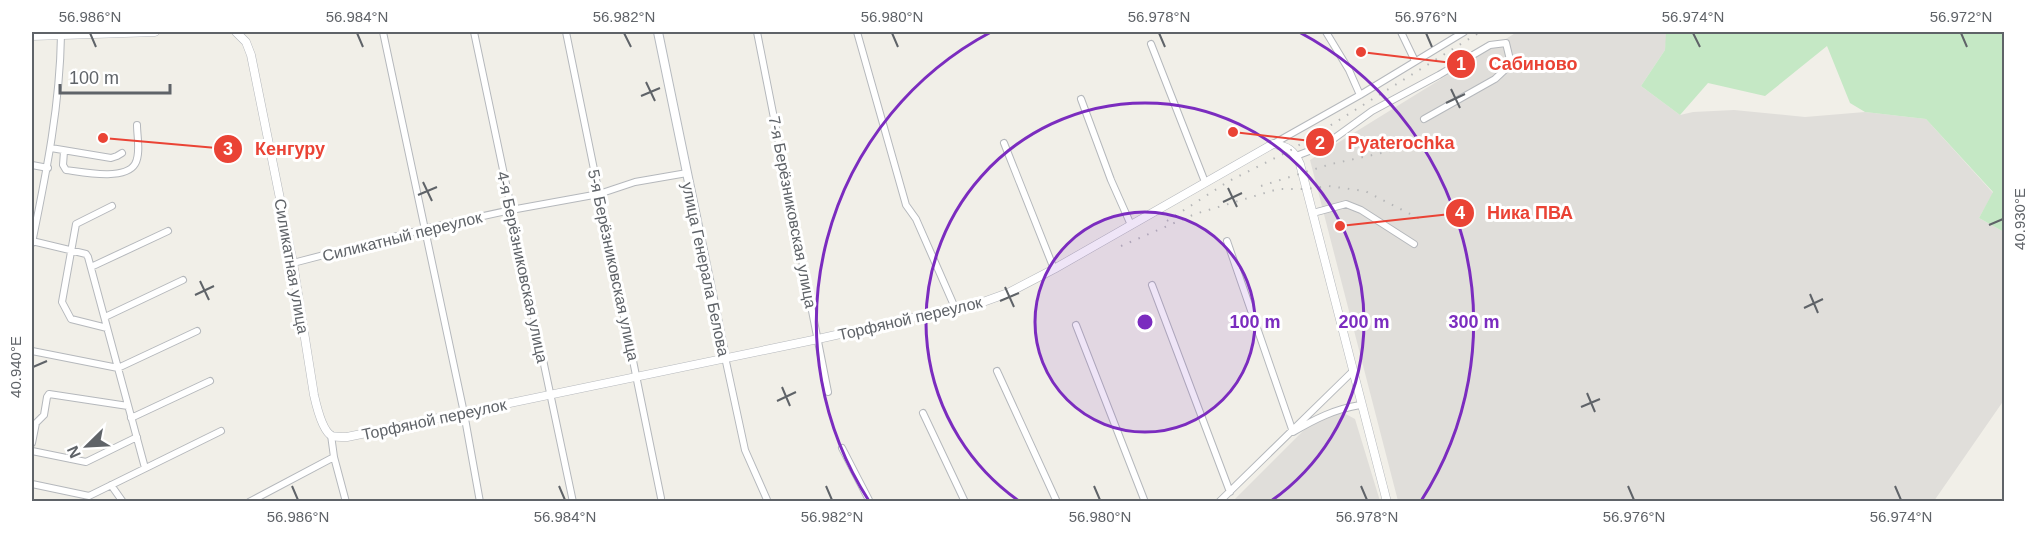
<svg xmlns="http://www.w3.org/2000/svg" width="2036" height="533" font-family="Arial,sans-serif">
  <style>
    .industrial { fill: #e0deda }
    .green { fill: #c5e8c5 }
    .lines { fill: none; stroke-linecap: round; stroke-linejoin: round }
    .minor-casing { stroke: #b5b8bc; stroke-width: 8 }
    .tertiary-casing { stroke: #b5b8bc; stroke-width: 9 }
    .secondary-casing { stroke: #b6babf; stroke-width: 10 }
    .minor { stroke: #fff; stroke-width: 6 }
    .tertiary { stroke: #fff; stroke-width: 8 }
    .secondary { stroke: #fff; stroke-width: 8 }
    .rail { stroke: #b6b7b8; stroke-width: 2; stroke-dasharray: 1.5 8; stroke-linecap: butt }
    .ticks { fill: none; stroke: #5f6368; stroke-width: 2 }
    .ring { fill: none; stroke: #7b2cbf; stroke-width: 3 }
    .labels { text-anchor: middle; stroke-width: 6; stroke-linejoin: round; paint-order: stroke }
    .street-label { font-size: 16px; fill: #5f6368; stroke: #fff }
    .centre { fill: #7b2cbf; stroke: #fff; stroke-width: 3 }
    .ring-label { font-size: 18px; text-anchor: middle; font-weight: bold; fill: #7b2cbf; stroke: #fff; stroke-width: 6; stroke-linejoin: round; paint-order: stroke }
    .leader { fill: none; stroke: #ea4335; stroke-width: 2 }
    .callout-dot { fill: #ea4335; stroke: #fff; stroke-width: 2 }
    .mark-label { font-size: 18px; text-anchor: middle; font-weight: bold; fill: #fff }
    .callout-label { font-size: 18px; text-anchor: middle; font-weight: bold; fill: #ea4335; stroke: #fff; stroke-width: 6; stroke-linejoin: round; paint-order: stroke }
    .neatline { fill: none; stroke: #5f6368; stroke-width: 2 }
    .ticks-label { font-size: 15px; text-anchor: middle; fill: #5f6368 }
  </style>
  <rect width="100%" height="100%" fill="#f1efe8"/>
  <path class="industrial" d="M 1517,32 L 1662,32 L 1667,34 L 1665,50 L 1641,86 L 1680,115 L 1693,112 L 1734,110 L 1805,117 L 1865,112 L 1926,119 L 1993,193 L 1979,218 L 2004,232 L 2004,400 L 1934,501 L 1398,501 L 1310,160 Z
    M 1342,412 L 1355,419 L 1380,501 L 1232,502 L 1307,427 L 1327,416 Z"/>
  <path class="green" d="M 1666,32 L 2004,32 L 2004,232 L 1979,218 L 1993,192 L 1926,119 L 1865,112 L 1850,103 L 1827,46 L 1765,96 L 1708,83 L 1680,115 L 1641,86 L 1665,50 Z"/>
  <g class="lines">
    <g class="minor-casing">
      <path id="minor" d="M 383,32 L 464,413 L 480,502
        M 474,32 L 573,502
        M 566,32 L 661,498
        M 757,32 L 828,392
        M 857,32 L 906,205 L 916,219 L 956,310
        M 1326,32 L 1349,70 L 1360,95
        M 1401,32 L 1415,61
        M 1151,44 L 1205,182
        M 1081,99 L 1111,180 L 1131,225
        M 1004,143 L 1054,269
        M 1273,144 L 1360,95 L 1464,32
        M 51,148 L 111,158 L 117,156 L 122,153
        M 64,151 L 63,165 L 66,170 C 82,172 125,181 135,164 C 141,154 137,136 137,125
        M 1296,156 L 1325,145 L 1372,111 L 1439,75 L 1490,45 L 1506,43 L 1511,64 L 1495,79 L 1424,119
        M 32,165 L 48,168
        M 1313,213 L 1346,204 L 1361,210 L 1414,244
        M 32,241 L 86,254 L 88,257 L 145,468
        M 1227,241 L 1293,432 C 1315,419 1335,409 1360,405
        M 32,243 C 46,174 60,106 61,35
        M 293,263 L 424,229 L 511,210 L 599,194 L 635,182 L 687,173
        M 91,267 L 168,231
        M 1152,285 L 1230,492
        M 105,317 L 183,280
        M 1076,325 L 1145,502
        M 107,328 L 71,319 L 62,302 L 76,224 L 112,206
        M 32,351 L 118,368 L 197,331
        M 725,357 L 745,450 L 768,502
        M 997,371 L 1057,502
        M 923,413 L 965,502
        M 131,418 L 210,381
        M 331,435 L 334,457 L 346,502
        M 32,443 L 36,423 L 44,415 L 47,397 L 49,394 L 128,406
        M 842,448 L 870,502
        M 32,451 L 86,462 L 137,437
        M 32,484 L 89,496 L 221,431
        M 111,485 L 123,502
        M 249,502 L 334,457
        M 1219,502 L 1352,372"/>
    </g>
    <g class="tertiary-casing">
      <path id="tertiary" d="M 236,32 L 246,42 L 251,55 L 293,263 L 314,395 C 316,404 322,431 332,436 C 335,437 342,437 347,437 L 818,339 L 983,302 L 1008,293 L 1054,269 L 1273,144 C 1287,146 1294,150 1300,164 L 1387,502
        M 32,36 L 155,32"/>
    </g>
    <g class="secondary-casing">
      <path id="secondary" d="M 658,32 L 725,357"/>
    </g>
    <use href="#minor" class="minor"/>
    <use href="#tertiary" class="tertiary"/>
    <use href="#secondary" class="secondary"/>
    <path class="rail" d="M 1261,186 L 1331,164 L 1391,151
      M 1167,221 L 1229,181 L 1291,150 L 1480,32
      M 1121,246 L 1195,214 L 1278,189 L 1307,189 L 1328,186 L 1365,191 L 1420,219"/>
  </g>
  <path class="ticks" d="M 90,33 L 96,47M 357,33 L 363,47M 624,33 L 631,47M 892,33 L 898,47M 1159,33 L 1165,47M 1426,33 L 1432,47M 1693,33 L 1700,47M 1961,33 L 1967,47M 646,82 L 655,101M 1451,89 L 1460,108M 641,96 L 660,88M 1446,103 L 1465,94M 423,182 L 432,201M 1228,188 L 1237,207M 418,195 L 437,187M 1223,202 L 1242,193M 1989,225 L 2003,219M 200,281 L 209,300M 1005,287 L 1014,307M 1810,294 L 1818,313M 195,295 L 214,286M 1000,301 L 1019,293M 1804,308 L 1823,299M 33,367 L 47,361M 782,387 L 790,406M 1587,393 L 1595,412M 777,401 L 796,392M 1581,407 L 1600,399M 292,486 L 298,500M 559,486 L 565,500M 826,486 L 832,500M 1094,486 L 1100,500M 1361,486 L 1367,500M 1628,486 L 1634,500M 1895,486 L 1901,500"/>
  <circle cx="1145" cy="322" r="110" fill="#7b2cbf" fill-opacity=".12"/>
  <g class="ring">
    <circle cx="1145" cy="322" r="110"/>
    <path d="M1019 501A219 219 0 1 1 1271 501"/>
    <path d="M869 501A329 329 0 0 1 991 32M1299 32A329 329 0 0 1 1421 501"/>
  </g>
  <g class="labels">
    <g class="street-label">
      <text transform="translate(793 212) rotate(79)" y="6">7-я Берёзниковская улица</text>
      <text transform="translate(402 236) rotate(-14)" y="6">Силикатный переулок</text>
      <text transform="translate(614 265) rotate(78)" y="6">5-я Берёзниковская улица</text>
      <text transform="translate(292 266) rotate(80)" y="6">Силикатная улица</text>
      <text transform="translate(523 267) rotate(78)" y="6">4-я Берёзниковская улица</text>
      <text transform="translate(706 269) rotate(78)" y="6">улица Генерала Белова</text>
      <text transform="translate(910 318) rotate(-13)" y="6">Торфяной переулок</text>
      <text transform="translate(434 419) rotate(-12)" y="6">Торфяной переулок</text>
    </g>
  </g>
  <circle cx="1145" cy="322" r="9" class="centre"/>
  <g class="ring-label">
    <text x="1255" y="328">100 m</text>
    <text x="1364" y="328">200 m</text>
    <text x="1474" y="328">300 m</text>
  </g>
  <path class="leader" d="M1361 52L1461 64M1233 132L1320 142M103 138L228 149M1340 226L1460 213"/>
  <g class="callout-dot">
    <circle cx="1361" cy="52" r="6"/>
    <circle cx="1233" cy="132" r="6"/>
    <circle cx="103" cy="138" r="6"/>
    <circle cx="1340" cy="226" r="6"/>
    <circle cx="1461" cy="64" r="15"/>
    <circle cx="1320" cy="142" r="15"/>
    <circle cx="228" cy="149" r="15"/>
    <circle cx="1460" cy="213" r="15"/>
  </g>
  <g class="mark-label">
    <text x="1461" y="70">1</text>
    <text x="1320" y="149">2</text>
    <text x="228" y="155">3</text>
    <text x="1460" y="219">4</text>
  </g>
  <g class="callout-label">
    <text x="1533" y="70">Сабиново</text>
    <text x="1401" y="149">Pyaterochka</text>
    <text x="290" y="155">Кенгуру</text>
    <text x="1530" y="219">Ника ПВА</text>
  </g>
  <rect width="2036" height="533" fill="none" stroke="#ffffff" stroke-width="66"/>
  <g transform="translate(87 446) rotate(246)" stroke="#ffffff" stroke-width="4.5" paint-order="stroke">
  <path d="M0-4.5L10 22L0 15L-10 22Z" fill="#5f6368"/>
  <text y="-9" font-size="16" font-weight="bold" text-anchor="middle" fill="#5f6368">N</text>
  </g>
  <path d="M60 84v9h110v-9" fill="none" stroke="#5f6368" stroke-width="3"/>
  <text x="69" y="84" font-size="18" fill="#5f6368" stroke="#ffffff" stroke-width="4.5" paint-order="stroke">100 m</text>
  <rect x="33" y="33" width="1970" height="467" class="neatline"/>
  <g class="ticks-label">
    <text x="90" y="22">56.986°N</text>
    <text x="357" y="22">56.984°N</text>
    <text x="624" y="22">56.982°N</text>
    <text x="892" y="22">56.980°N</text>
    <text x="1159" y="22">56.978°N</text>
    <text x="1426" y="22">56.976°N</text>
    <text x="1693" y="22">56.974°N</text>
    <text x="1961" y="22">56.972°N</text>
    <text transform="translate(2020 219) rotate(-90)" y="5">40.930°E</text>
    <text transform="translate(16 367) rotate(-90)" y="5">40.940°E</text>
    <text x="298" y="522">56.986°N</text>
    <text x="565" y="522">56.984°N</text>
    <text x="832" y="522">56.982°N</text>
    <text x="1100" y="522">56.980°N</text>
    <text x="1367" y="522">56.978°N</text>
    <text x="1634" y="522">56.976°N</text>
    <text x="1901" y="522">56.974°N</text>
  </g>
</svg>
